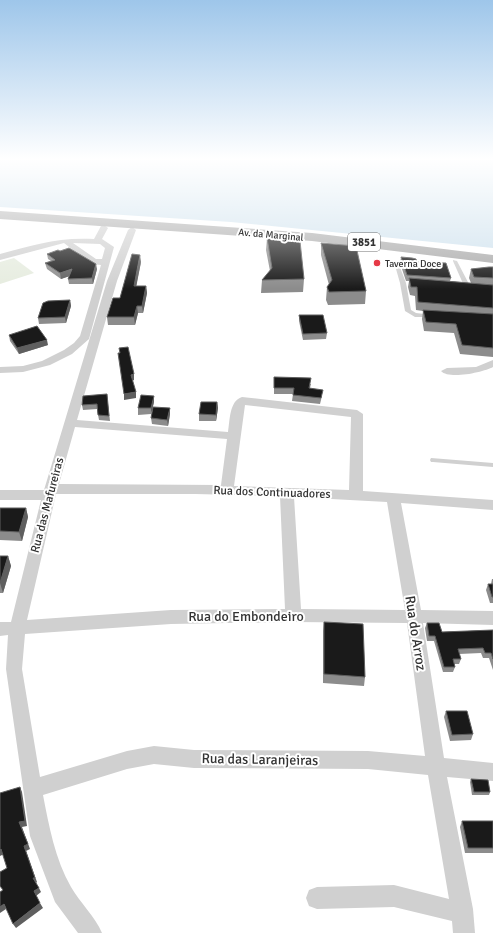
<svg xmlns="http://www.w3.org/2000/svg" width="493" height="933" font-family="Signika,sans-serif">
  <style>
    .green { fill: #e6ecdf }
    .water { fill: #cfe2ee }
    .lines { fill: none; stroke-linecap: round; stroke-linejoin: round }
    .lane { fill: #d0d0d0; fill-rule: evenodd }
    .street { fill: #d0d0d0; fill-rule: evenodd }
    .primary { fill: #ababab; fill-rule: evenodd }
    .wall { fill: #8c8c8c }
    .shaded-wall { fill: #5f5f5f }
    .building { fill: #1a1a1a; stroke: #5f5f5f }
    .poi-dot { fill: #e63946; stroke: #fff; stroke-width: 1.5 }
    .labels { text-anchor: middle; stroke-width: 4; stroke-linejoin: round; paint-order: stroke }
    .far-street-label { font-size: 10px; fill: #333; stroke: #fff }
    .far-poi-label { font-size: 10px; fill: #333; stroke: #fff; text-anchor: start }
    .shield { fill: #fff; stroke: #707070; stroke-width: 1 }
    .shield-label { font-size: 11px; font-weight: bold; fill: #333 }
    .street-label { font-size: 12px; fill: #333; stroke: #fff }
    .near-street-label { font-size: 14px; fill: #333; stroke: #fff }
  </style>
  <rect width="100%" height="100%" fill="#fff"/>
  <path class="green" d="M 14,258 L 34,273 L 0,284 L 0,262 Z"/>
  <path class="water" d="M 0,159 L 493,159 L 493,248 L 231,222 L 0,207 Z"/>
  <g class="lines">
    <path class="lane" d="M 453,260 L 457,261 L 471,288 L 470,289 L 465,288 L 453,261 Z
      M 394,261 L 398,262 L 406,283 L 411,310 L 416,313 L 433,315 L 433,317 L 415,317 L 405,311 L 400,283 L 394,262 Z
      M 431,458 L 493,463 L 493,467 L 433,462 L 431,462 L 430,460 Z"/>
    <path class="street" d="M 104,225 L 108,228 L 102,239 L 114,247 L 89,339 L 72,354 L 50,365 L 23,372 L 0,373 L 0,367 L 23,366 L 42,361 L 64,350 L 74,343 L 80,336 L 101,265 L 91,264 L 64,243 L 0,260 L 0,254 C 34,245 57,237 94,239 L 101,226 ZM 73,243 L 100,244 L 105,248 L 102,259 L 96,259 Z
      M 132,227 L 136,230 L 117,281 L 77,420 L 228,432 C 230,421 229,401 242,397 L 357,410 L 363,414 L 363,491 L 493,500 L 493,510 L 401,503 L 421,610 L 493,611 L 493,625 L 423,623 L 444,758 L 493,763 L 493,781 L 447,777 L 473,909 L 475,933 L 453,933 L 452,921 L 394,907 L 317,909 L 309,906 L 306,898 L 309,890 L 317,887 L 394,885 L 449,899 L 428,775 L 368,769 L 194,768 L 154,764 L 127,769 L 43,795 C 49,826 55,859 71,887 C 80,903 95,916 102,933 L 78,933 L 55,902 L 30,836 L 6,669 L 8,635 L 0,636 L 0,622 L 11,622 L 41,500 L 0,500 L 0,490 L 44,490 L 107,281 L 128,230 ZM 245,405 L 351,417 L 349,490 L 234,486 ZM 75,427 L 227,439 L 221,485 L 59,484 ZM 56,494 L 195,494 L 280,496 L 285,609 L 171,610 L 27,620 ZM 294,497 L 387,502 L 405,610 L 301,609 ZM 293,622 L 407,623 L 425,756 L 368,751 L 194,750 L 154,746 L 127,751 L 40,777 L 22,669 L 25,634 L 171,624 Z
      M 493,360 L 493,367 C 484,372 449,380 441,371 L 447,368 L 476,367 Z"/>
    <path class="primary" d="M 0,211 L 312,233 L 493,255 L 493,263 L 312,241 L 0,219 Z"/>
  </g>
  <path class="wall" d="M 267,238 L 304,279 L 303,292 L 261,293 L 262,280 L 270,271 L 266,250 Z
    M 321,243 L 366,291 L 365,304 L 328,305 L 326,300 L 327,287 L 329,285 L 321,255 Z
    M 47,254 L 97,269 L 93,284 L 69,284 L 68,279 L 69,276 L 61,279 L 47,269 L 45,263 L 51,261 L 48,259 Z
    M 401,257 L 417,262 L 451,278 L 450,281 L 471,283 L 469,278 L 471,269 L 493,267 L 493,357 L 460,354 L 454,333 L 424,331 L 422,319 L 423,311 L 416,310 L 415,296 L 410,295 L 408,287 L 409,281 L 406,281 L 400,263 Z
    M 141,262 L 136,286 L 146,286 L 147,293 L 143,313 L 138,313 L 135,325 L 108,325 L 107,317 L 120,298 Z
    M 70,300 L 71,306 L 66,323 L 39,324 L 38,318 Z
    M 299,315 L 327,333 L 326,339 L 303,340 L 299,321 Z
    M 9,335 L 48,345 L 19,354 L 10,341 Z
    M 274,377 L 311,384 L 310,388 L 322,396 L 320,404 L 292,401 L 293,394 L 274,394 Z
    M 107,394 L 110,421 L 99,420 L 97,409 L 83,410 L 82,405 Z
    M 154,402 L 151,414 L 138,415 L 138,408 Z
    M 217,402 L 218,408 L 216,421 L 199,421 L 199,414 Z
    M 170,414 L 168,426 L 152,424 L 151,418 Z
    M 0,508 L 26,508 L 28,517 L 22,541 L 0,540 Z
    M 0,556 L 8,556 L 11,566 L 3,593 L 0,593 Z
    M 492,579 L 493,579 L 493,603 L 490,603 L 486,590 L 488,584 L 491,584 Z
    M 324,622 L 365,677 L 364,686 L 323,683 L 323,631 Z
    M 427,623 L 442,632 L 493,630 L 493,670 L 489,658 L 483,658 L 481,653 L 459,654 L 461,659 L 459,664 L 454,664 L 455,667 L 453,672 L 443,672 L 434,641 L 427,641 L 425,628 Z
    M 446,711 L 473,734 L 471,740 L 450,741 L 444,717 Z
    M 471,779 L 490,792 L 489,795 L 472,795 L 470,782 Z
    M 462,821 L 493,821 L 493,853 L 465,853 L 460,827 Z"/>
  <path class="shaded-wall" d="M 140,255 L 141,262 L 135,293 L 134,286 Z
    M 96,264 L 97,269 L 93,284 L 92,278 Z
    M 72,269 L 73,275 L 61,279 L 60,273 Z
    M 146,286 L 147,293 L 143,313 L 142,306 Z
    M 70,300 L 71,306 L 66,323 L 65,317 Z
    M 137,306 L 138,313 L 135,325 L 134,317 Z
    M 47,340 L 48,345 L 19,354 L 17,348 Z
    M 134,374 L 134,380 L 132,381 L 131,375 Z
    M 136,392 L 136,398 L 124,400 L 124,394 Z
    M 154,396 L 154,402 L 151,414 L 151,408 Z
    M 217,402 L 218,408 L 216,421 L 216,415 Z
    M 170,408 L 170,414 L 168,426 L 167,420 Z
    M 26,508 L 28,517 L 22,541 L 19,532 Z
    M 8,556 L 11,566 L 3,593 L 0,583 Z
    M 20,787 L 22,792 L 27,826 L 22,827 L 30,849 L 26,851 L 37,882 L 36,883 L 33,878 L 24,846 L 19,822 Z
    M 1,849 L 4,854 L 0,856 L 0,850 Z
    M 39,888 L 41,892 L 36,896 L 34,891 Z
    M 40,903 L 43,908 L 16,928 L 13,924 Z
    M 4,904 L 6,909 L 0,913 L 0,907 Z"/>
  <path class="building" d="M 267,238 L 300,241 L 304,279 L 262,280 L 272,268 Z
    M 321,243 L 356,246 L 366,291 L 329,292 L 327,287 L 332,280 Z
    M 69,248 L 96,264 L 92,278 L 68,279 L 72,269 L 60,273 L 45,263 L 55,260 L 47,254 L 58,250 L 60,251 Z
    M 132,254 L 140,255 L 134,286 L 146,286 L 142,306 L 137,306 L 134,317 L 107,317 L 113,298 L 120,298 Z
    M 401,257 L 412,258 L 416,259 L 417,262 L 446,263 L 451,278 L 407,275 Z
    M 489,267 L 493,267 L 493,278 L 474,277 L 471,269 Z
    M 409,278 L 493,285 L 493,308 L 418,302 L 417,287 L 411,287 Z
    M 70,300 L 65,317 L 38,318 L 43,303 L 48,301 Z
    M 423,310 L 493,314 L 493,348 L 462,345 L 456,324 L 426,322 Z
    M 299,315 L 323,315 L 327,333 L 303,334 Z
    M 37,326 L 47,340 L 17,348 L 9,335 Z
    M 128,347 L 134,374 L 131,375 L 136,392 L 124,394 L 118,353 L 120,353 L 119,348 Z
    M 274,377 L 311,378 L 309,388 L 323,390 L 321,398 L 293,395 L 294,388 L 274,388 Z
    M 107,394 L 109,416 L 98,415 L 97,404 L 82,405 L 83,396 Z
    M 141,395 L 154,396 L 151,408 L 138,408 Z
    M 201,402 L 217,402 L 216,415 L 199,414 Z
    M 153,407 L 170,408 L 167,420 L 151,418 Z
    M 0,508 L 26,508 L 19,532 L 0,531 Z
    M 0,556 L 8,556 L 0,583 Z
    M 488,584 L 493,584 L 493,597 L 492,597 Z
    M 324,622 L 363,624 L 365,677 L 324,674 Z
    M 427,623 L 439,623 L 442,632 L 493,630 L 493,659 L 491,653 L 485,653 L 483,648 L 458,649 L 461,659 L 453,659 L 455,667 L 444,667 L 435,636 L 429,636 Z
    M 446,711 L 467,711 L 473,734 L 452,735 Z
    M 471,779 L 488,780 L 490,792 L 474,792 Z
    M 20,787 L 25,821 L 19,822 L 28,844 L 24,846 L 35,878 L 33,878 L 39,888 L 34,891 L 40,903 L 13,924 L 4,904 L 0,907 L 0,892 L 3,890 L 0,886 L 0,872 L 7,868 L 1,849 L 0,850 L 0,793 Z
    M 462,821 L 493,821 L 493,848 L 468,848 Z"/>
  <linearGradient id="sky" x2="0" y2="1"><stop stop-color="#9ec6ea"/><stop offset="0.55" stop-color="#fff"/><stop offset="1" stop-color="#fff" stop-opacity="0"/></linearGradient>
  <rect width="493" height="289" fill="url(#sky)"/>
  <circle class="poi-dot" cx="377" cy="263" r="4"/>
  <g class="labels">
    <g class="far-street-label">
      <text transform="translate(271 234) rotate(5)" y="4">Av. da Marginal</text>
    </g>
    <g class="far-poi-label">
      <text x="385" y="267">Taverna Doce</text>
    </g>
    <rect class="shield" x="348" y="233" width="32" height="18" rx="3"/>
    <g class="shield-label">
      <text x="364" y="246">3851</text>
    </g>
    <g class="street-label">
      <text transform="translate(272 492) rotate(2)" y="4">Rua dos Continuadores</text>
      <text transform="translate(47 505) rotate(-75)" y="4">Rua das Mafureiras</text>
    </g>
    <g class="near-street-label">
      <text x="246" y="621">Rua do Embondeiro</text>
      <text transform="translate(416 633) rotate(81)" y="5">Rua do Arroz</text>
      <text transform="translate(260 759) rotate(1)" y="5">Rua das Laranjeiras</text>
    </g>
  </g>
</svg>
